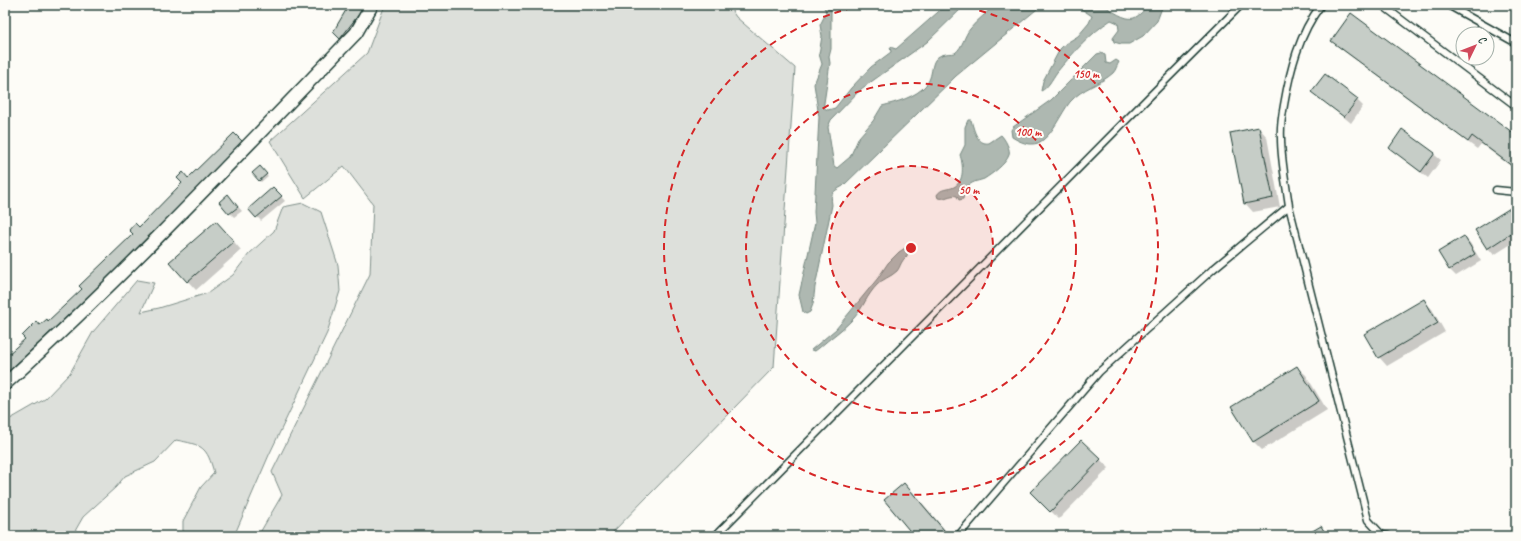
<svg xmlns="http://www.w3.org/2000/svg" width="1521" height="541" font-family="Caveat,sans-serif">
  <style>
    .green { fill: #dde0db; stroke: #7e8e88 }
    .water { fill: #aeb8b1; stroke: #75877f }
    .shadow { fill: #0003 }
    .building { fill: #c6cdc7; stroke: #1f3d34 }
    .lines { fill: none; stroke-linecap: round; stroke-linejoin: round }
    .service-casing { stroke: #1f3d34; stroke-width: 9 }
    .minor-casing { stroke: #1f3d34; stroke-width: 15 }
    .service { stroke: #fdfcf7; stroke-width: 6 }
    .minor { stroke: #fdfcf7; stroke-width: 12 }
    .ring { fill: none; stroke: #d62828; stroke-width: 2; stroke-dasharray: 7 5 }
    .centre { fill: #d62828; stroke: #fdfcf7; stroke-width: 2 }
    .ring-label { font-size: 12px; text-anchor: middle; font-weight: bold; fill: #d62828; stroke: #fdfcf7; stroke-width: 4; stroke-linejoin: round; paint-order: stroke }
  </style>
  <rect width="100%" height="100%" fill="#fdfcf7"/>
  <filter id="ink" filterUnits="userSpaceOnUse"><feTurbulence type="fractalNoise" baseFrequency=".025" numOctaves="2"/><feDisplacementMap in="SourceGraphic" scale="8" xChannelSelector="R" yChannelSelector="G"/><feConvolveMatrix kernelMatrix="1 2 1 2 8 2 1 2 1" color-interpolation-filters="sRGB"/></filter>
  <g filter="url(#ink)">
    <path class="green" d="M 385,5 L 728,5 L 736,17 L 795,68 L 774,367 L 609,536 L 258,536 L 282,495 L 272,472 L 370,274 L 373,204 L 344,166 L 305,198 L 270,141 L 367,53 Z
      M 303,203 L 321,212 L 338,265 L 340,291 L 327,333 L 269,455 L 234,536 L 183,536 L 183,521 L 201,487 L 214,473 C 207,446 202,445 176,440 L 155,462 L 125,476 L 116,487 L 83,517 L 75,531 L 80,536 L 5,536 L 5,420 L 12,418 L 45,399 L 70,373 L 93,332 L 137,280 L 154,283 L 141,312 L 159,308 L 208,293 L 233,275 L 249,254 L 274,231 L 283,207 Z"/>
    <path class="water" d="M 822,5 L 831,6 L 831,49 L 829,57 L 830,63 L 824,103 L 824,108 L 828,110 L 835,108 L 851,88 L 871,67 L 891,52 L 890,47 L 896,49 L 946,5 L 965,5 L 927,42 L 861,89 L 831,120 L 828,127 L 834,166 L 837,168 L 850,157 L 859,137 L 873,121 L 882,106 C 897,102 916,97 926,85 C 936,73 927,57 946,54 C 949,53 952,54 955,53 C 963,47 964,36 970,29 C 977,20 987,13 995,5 L 1042,5 L 956,76 L 843,186 C 833,192 830,192 832,205 L 815,287 L 813,304 L 810,312 L 806,314 L 803,312 L 799,295 L 815,223 L 814,212 L 819,117 L 814,84 L 822,64 L 819,54 L 822,36 L 820,25 L 826,13 L 825,9 Z
      M 1068,5 L 1104,5 C 1110,10 1126,21 1134,18 C 1139,16 1145,9 1149,5 L 1163,5 L 1157,21 L 1143,36 L 1129,44 L 1121,44 L 1114,42 L 1113,38 L 1119,30 L 1118,23 L 1111,20 C 1092,32 1071,55 1057,72 C 1052,79 1048,88 1041,91 L 1043,81 L 1060,49 L 1065,44 L 1078,36 L 1089,23 L 1092,16 L 1083,10 Z
      M 1101,53 L 1105,55 L 1106,63 L 1110,64 L 1116,60 L 1119,62 C 1117,65 1116,70 1113,73 C 1101,84 1082,88 1070,102 C 1061,113 1052,137 1038,143 C 1029,146 1020,142 1012,137 L 1011,130 L 1013,127 L 1051,100 L 1097,54 Z
      M 968,120 L 971,120 C 974,130 977,145 989,143 L 1001,135 C 1005,139 1011,150 1009,155 C 1006,164 992,174 984,179 C 979,181 974,181 969,185 C 965,189 964,194 963,199 L 959,200 L 957,196 C 950,194 945,200 938,198 L 937,195 C 941,188 948,190 954,187 C 965,181 963,164 960,155 L 965,145 L 965,127 Z
      M 908,246 L 907,256 C 900,262 901,266 897,271 C 891,277 882,279 877,285 C 867,295 863,308 854,318 C 844,329 830,338 819,348 L 815,351 L 811,350 L 836,329 L 878,278 L 888,263 L 899,252 Z"/>
    <path class="shadow" d="M 350,5 L 369,5 L 342,39 L 334,32 Z
      M 1332,41 L 1516,136 L 1516,170 L 1481,144 L 1477,149 L 1341,49 Z
      M 1313,92 L 1357,100 L 1363,106 L 1351,123 Z
      M 1259,128 L 1267,137 L 1280,207 L 1253,212 L 1245,203 Z
      M 1403,130 L 1441,160 L 1428,178 L 1390,148 Z
      M 244,145 L 94,295 L 5,378 L 5,358 L 41,326 L 49,322 L 84,289 L 139,228 L 188,179 Z
      M 260,167 L 268,176 L 261,182 L 253,173 Z
      M 277,192 L 285,201 L 261,221 L 250,209 Z
      M 232,200 L 242,211 L 234,217 L 230,213 Z
      M 1516,208 L 1516,241 L 1494,255 L 1488,248 Z
      M 224,230 L 241,250 L 196,290 L 170,262 Z
      M 1464,237 L 1470,243 L 1481,261 L 1456,276 L 1450,270 L 1439,252 Z
      M 1424,301 L 1432,309 L 1445,332 L 1387,366 L 1379,357 Z
      M 1297,367 L 1306,375 L 1327,410 L 1262,450 L 1253,441 Z
      M 1081,441 L 1109,468 L 1059,519 L 1031,492 Z
      M 904,484 L 913,492 L 950,536 L 915,536 Z
      M 1321,527 L 1329,536 L 1306,536 Z"/>
    <path class="building" d="M 349,5 L 366,5 L 340,39 L 333,32 Z
      M 1351,13 L 1516,135 L 1516,169 L 1472,136 L 1468,142 L 1331,41 Z
      M 1325,74 L 1358,99 L 1344,117 L 1311,92 Z
      M 1259,127 L 1273,198 L 1244,204 L 1230,133 Z
      M 1402,129 L 1435,153 L 1421,172 L 1389,148 Z
      M 234,133 L 243,142 L 92,293 L 5,375 L 5,357 L 25,339 L 22,336 L 36,322 L 40,325 L 47,319 L 48,321 L 82,289 L 79,286 L 133,234 L 129,230 L 135,223 L 139,227 L 182,183 L 177,178 L 183,172 L 188,178 Z
      M 260,166 L 267,174 L 259,181 L 252,173 Z
      M 273,187 L 282,196 L 256,218 L 248,209 Z
      M 228,194 L 238,207 L 229,214 L 219,202 Z
      M 1515,205 L 1516,207 L 1516,230 L 1487,249 L 1475,230 Z
      M 216,221 L 234,241 L 187,282 L 169,262 Z
      M 1464,236 L 1475,254 L 1449,270 L 1438,252 Z
      M 1424,299 L 1438,323 L 1378,358 L 1364,334 Z
      M 1297,366 L 1319,401 L 1253,442 L 1231,407 Z
      M 1081,440 L 1101,459 L 1050,512 L 1030,492 Z
      M 904,483 L 944,530 L 938,536 L 914,536 L 884,500 Z
      M 1321,526 L 1327,536 L 1304,536 Z"/>
    <g class="lines">
      <g class="service-casing">
        <path id="service" d="M 1321,5 C 1299,34 1290,70 1284,105 C 1282,116 1280,127 1281,138 C 1281,161 1286,183 1289,206 L 1368,520 L 1382,535 L 1388,536
          M 1382,5 L 1516,106
          M 1448,5 L 1516,43
          M 1496,190 L 1516,192
          M 715,536 L 1150,96 L 1241,5
          M 958,536 L 1099,372 L 1212,270 L 1289,206"/>
      </g>
      <g class="minor-casing">
        <path id="minor" d="M 5,384 C 127,273 241,152 356,33 L 372,5"/>
      </g>
      <use href="#service" class="service"/>
      <use href="#minor" class="minor"/>
    </g>
  </g>
  <circle cx="911" cy="248" r="82" fill="#d62828" fill-opacity=".12"/>
  <g class="ring">
    <circle cx="911" cy="248" r="82"/>
    <circle cx="911" cy="248" r="165"/>
    <path d="M956 5A247 247 0 1 1 866 5"/>
  </g>
  <circle cx="911" cy="248" r="6" class="centre"/>
  <g class="ring-label">
    <text x="1086" y="78">150 m</text>
    <text x="1028" y="136">100 m</text>
    <text x="969" y="194">50 m</text>
  </g>
  <rect width="1521" height="541" fill="none" stroke="#fdfcf7" stroke-width="20"/>
  <rect x="10" y="10" width="1501" height="521" fill="none" stroke="#1f3d34" stroke-width="1.5" filter="url(#ink)"/>
  <g transform="translate(1475 46) rotate(47)"><circle r="19" fill="#fdfcf7" stroke="#a4b0a9"/>
  <path d="M0-3L7 15L0 10L-7 15Z" fill="#d1495b"/>
  <text y="-6" font-size="11" font-weight="bold" text-anchor="middle" fill="#1f3d34">С</text>
  </g>
</svg>
